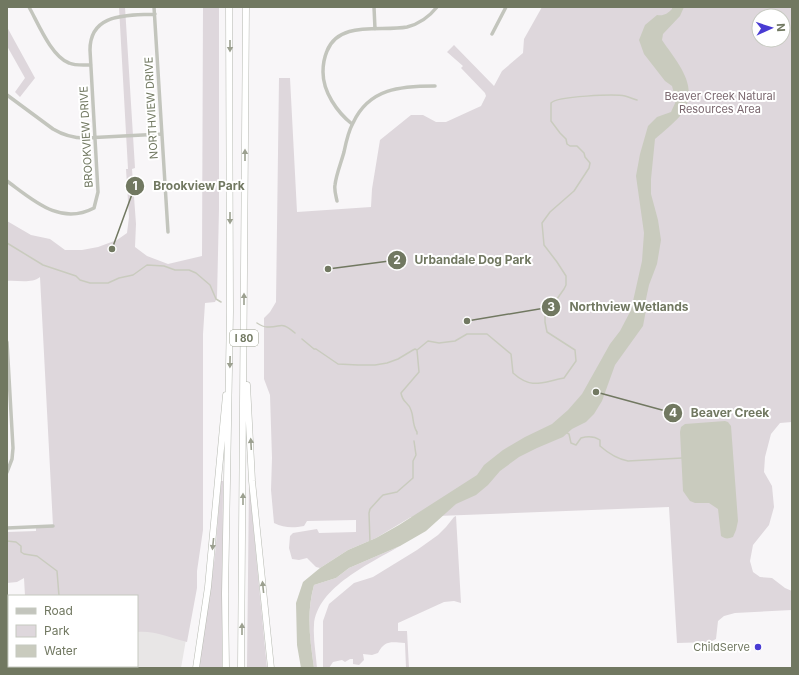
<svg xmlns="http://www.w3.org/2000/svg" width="799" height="675" font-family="Inter,sans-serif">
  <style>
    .built { fill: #e8e6e6 }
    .green { fill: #ded7dc; fill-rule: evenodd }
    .water { fill: #c9cbbe }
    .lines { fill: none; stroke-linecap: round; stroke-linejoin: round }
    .stream { stroke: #c9cbbe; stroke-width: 1.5 }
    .motorway-casing { stroke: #b6b9b1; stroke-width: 7 }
    .minor { stroke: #c3c5bd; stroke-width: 3.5 }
    .motorway { stroke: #fff; stroke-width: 6 }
    .oneway { fill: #9ca090 }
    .poi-dot { fill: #493bd3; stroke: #fff; stroke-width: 1.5 }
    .labels { text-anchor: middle; stroke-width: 4; stroke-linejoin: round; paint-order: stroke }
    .shield { fill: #fff; stroke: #9ca090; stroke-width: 1 }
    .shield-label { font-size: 10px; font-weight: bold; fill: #717861 }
    .park-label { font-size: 11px; fill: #7b686f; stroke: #fff }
    .street-label { font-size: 11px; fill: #717861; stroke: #fff }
    .poi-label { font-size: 11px; fill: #717861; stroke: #fff; text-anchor: end }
    .leader { fill: none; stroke: #717861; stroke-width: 1.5 }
    .callout-dot { fill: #717861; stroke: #fff; stroke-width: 1.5 }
    .mark-label { font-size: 12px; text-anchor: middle; font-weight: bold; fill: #fff }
    .callout-label { font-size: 12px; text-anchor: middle; font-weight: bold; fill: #717861; stroke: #fff; stroke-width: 4; stroke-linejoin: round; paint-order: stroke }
  </style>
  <rect width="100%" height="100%" fill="#f8f6f8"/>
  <path class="built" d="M 194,594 L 181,668 L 7,668 L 7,638 L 9,638 L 9,666 L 137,666 L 137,597 Z"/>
  <path class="green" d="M 119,7 L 125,7 L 135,168 L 132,169 L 136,224 L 135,247 L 147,256 L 168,264 L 202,256 L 203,7 L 219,7 L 219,209 L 217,298 L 215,302 L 205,303 L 203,334 L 203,530 L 197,571 L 197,588 L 187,642 C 171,638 153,630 137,632 L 137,596 L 25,596 L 24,578 L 17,582 L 7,583 L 7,532 L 36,531 L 36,527 L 53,526 L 40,277 C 31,284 18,280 7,281 L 7,221 L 31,235 L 50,239 L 65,250 L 82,250 L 98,247 L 117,240 L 127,233 L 129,217 L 126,169 L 128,169 Z
    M 542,7 L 792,7 L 792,422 L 780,423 L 771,434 L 765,457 L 764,472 L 772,486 L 774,507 L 769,525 L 753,545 L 750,561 L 753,572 L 760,577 L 772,578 L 785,588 L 792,591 L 792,610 L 735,613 L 724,616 L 718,621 L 716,639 L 710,642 L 677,643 L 669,507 L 411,517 L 376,538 L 348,550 L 320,568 L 316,567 L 307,558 L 299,560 L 292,559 L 289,548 L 290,536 L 293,533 L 317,529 L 319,533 L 356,532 L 356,520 L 307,521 L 304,526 C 293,528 284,528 274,523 L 271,490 L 272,458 L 270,395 L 264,379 L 264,318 L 270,312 L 276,302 L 279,78 L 290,78 L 297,212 L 371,207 L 372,189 L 380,140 L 411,115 L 423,115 L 436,122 L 446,122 L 481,106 L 486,96 L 485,93 L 461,68 L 463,66 L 447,52 L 454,45 L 494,86 L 502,71 L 523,53 L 524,39 ZM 759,16 L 783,16 L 783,40 L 759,40 Z
    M 7,27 L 35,78 L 20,97 L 15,92 L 25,78 L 7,46 Z
    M 221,481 L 223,481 L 222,668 L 199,668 L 215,555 Z
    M 249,483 L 267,668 L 247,668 Z
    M 456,516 L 461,603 L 454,601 L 444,602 L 398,623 L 398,631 L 407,631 L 409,668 L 406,668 L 405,643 C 391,642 385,640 378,653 L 372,655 L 363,654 L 364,660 L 359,665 L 353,664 L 353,659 L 350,659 L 345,662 L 342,660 L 333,662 L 329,668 L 323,668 L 323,621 L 329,604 L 354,583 L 373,577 L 417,550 L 438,535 L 446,527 L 454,517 Z
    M 400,546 C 371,563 317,587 314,625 C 313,639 316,654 317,668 L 314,668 C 310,638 306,615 314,585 L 336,578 L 349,568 Z"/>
  <path class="water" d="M 672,7 L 684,7 L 680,16 L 663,34 L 662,40 C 678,64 702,88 680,116 C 674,123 663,132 655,139 L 651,179 L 651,194 L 658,220 L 661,240 L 657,264 L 649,285 L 646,299 L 646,310 L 643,326 L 615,365 L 602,401 L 594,414 L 586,422 L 572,429 L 563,437 L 537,448 L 519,457 L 500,471 L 488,485 L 476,495 L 456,504 L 426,531 L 400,546 L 349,568 L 336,578 L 314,585 C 306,614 310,639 314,668 L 301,668 L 297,645 L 296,603 L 303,582 L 320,568 L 348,550 L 376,538 L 399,525 L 477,475 L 484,465 L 503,450 L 525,437 L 552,424 L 568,410 L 582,394 L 610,344 L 620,331 L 631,310 L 642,261 L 644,233 L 636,176 L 640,154 L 648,126 L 657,117 L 671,112 L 676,101 L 672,86 L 665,81 L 644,54 L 639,40 L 645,25 L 657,15 C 664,16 667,14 672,9 Z
    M 725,421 L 728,422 L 731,426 L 738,521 L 736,530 L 733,537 C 728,539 725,539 721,536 L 718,509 L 709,503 L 695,503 L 690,501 L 683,491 L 680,432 L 681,427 L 685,424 Z"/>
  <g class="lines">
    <path class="stream" d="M 7,243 L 43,265 L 76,276 L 80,280 L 90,283 L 108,283 L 119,278 L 133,275 L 147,265 L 164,266 L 175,270 L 189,270 L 196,273 L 210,285 L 216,299 L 221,302
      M 257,323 C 260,325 264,327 267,327 C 282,328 280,320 295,333
      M 302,339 L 314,349 L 316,349 L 338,364 L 358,365 L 375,365 L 387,363 L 398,359 L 413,350 L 415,349 L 417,350 L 428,341 L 439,343 L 455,341 L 467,334 L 487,334 L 511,354 L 513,373 C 532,390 542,382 564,378 L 576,361 L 575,350 L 547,332 L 545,322 L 545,316 L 564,289 L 566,285 L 566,276 L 557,262 L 544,245 L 542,223 L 550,212 L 574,191 L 589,168 L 590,163 L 585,157 L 584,153 L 577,146 L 570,146 L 567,144 L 566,139 L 560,133 L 551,121 L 551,103 C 557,96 615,94 625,96 C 629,97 633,99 637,100
      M 567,433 L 569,434 L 571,443 L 576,445 L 581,438 C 588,436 594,436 600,440 L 600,446 C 608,453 617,459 628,461 L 682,458
      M 417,434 L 417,432 C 412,425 414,417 411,410 C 408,401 403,404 401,393 L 419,372 L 417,350
      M 7,541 L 16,542 L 21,546 L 21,552 L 24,554 L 37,556 L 57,571 L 59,596
      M 370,542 L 369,513 L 370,509 L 380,498 L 383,495 L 397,492 L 413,478 L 413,461 L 416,455 L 414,441
      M 62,666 L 62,668"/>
    <g class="motorway-casing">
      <path id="motorway" d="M 247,385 L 252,481 L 271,668
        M 196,668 L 208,587 L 226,395
        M 226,668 L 225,594 L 230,312 L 229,7
        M 241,668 L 246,7"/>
    </g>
    <path class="minor" d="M 29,7 C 38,23 51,56 69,63 C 76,66 83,65 91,65
      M 154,7 L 168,232
      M 374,7 L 375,29
      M 492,34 L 506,7
      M 7,95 L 53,129 C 63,135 73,138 85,138 L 162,134
      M 352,124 C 337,112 323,92 323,72 C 323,65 324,58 327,51 C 339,20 381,32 407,27 C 419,24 429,17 437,7
      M 7,181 C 33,200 60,226 94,208 L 98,192 L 90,50 C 90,12 128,16 155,14
      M 337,201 C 336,196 334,190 335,185 C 336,175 341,163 344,152 C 346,142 348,132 353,123 C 369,88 401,86 435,86
      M 7,342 L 13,448 L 12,459 L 7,472
      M 7,528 L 53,526"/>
    <use href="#motorway" class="motorway"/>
  </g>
  <defs><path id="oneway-solid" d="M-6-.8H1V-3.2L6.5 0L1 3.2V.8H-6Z"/></defs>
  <g class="oneway">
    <use href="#oneway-solid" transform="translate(230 46) rotate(90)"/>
    <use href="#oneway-solid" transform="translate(245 155) rotate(-90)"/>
    <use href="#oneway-solid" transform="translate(230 218) rotate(90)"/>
    <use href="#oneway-solid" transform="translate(244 299) rotate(-90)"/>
    <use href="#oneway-solid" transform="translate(230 362) rotate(91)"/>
    <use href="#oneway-solid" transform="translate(251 444) rotate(-93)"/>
    <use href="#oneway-solid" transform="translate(243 499) rotate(-90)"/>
    <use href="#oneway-solid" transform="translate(213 544) rotate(96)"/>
    <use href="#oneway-solid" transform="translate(263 587) rotate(-96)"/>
    <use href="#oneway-solid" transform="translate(242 629) rotate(-90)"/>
  </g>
  <circle class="poi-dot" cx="758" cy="647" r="4"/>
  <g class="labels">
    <rect class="shield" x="230" y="330" width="28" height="16" rx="3"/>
    <g class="shield-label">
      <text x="244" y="342">I 80</text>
    </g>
    <g class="park-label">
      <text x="720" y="100">Beaver Creek Natural<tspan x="720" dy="13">Resources Area</tspan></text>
    </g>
    <g class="street-label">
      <text transform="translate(151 108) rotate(-93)" y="4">NORTHVIEW DRIVE</text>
      <text transform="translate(86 137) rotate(-93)" y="4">BROOKVIEW DRIVE</text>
    </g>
    <g class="poi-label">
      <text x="750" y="651">ChildServe</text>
    </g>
  </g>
  <path class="leader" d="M112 249L135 186M328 269L397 260M467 321L551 307M596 392L673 413"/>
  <g class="callout-dot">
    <circle cx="112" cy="249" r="4"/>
    <circle cx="328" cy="269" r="4"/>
    <circle cx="467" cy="321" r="4"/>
    <circle cx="596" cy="392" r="4"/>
    <circle cx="135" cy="186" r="10"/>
    <circle cx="397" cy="260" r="10"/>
    <circle cx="551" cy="307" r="10"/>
    <circle cx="673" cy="413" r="10"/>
  </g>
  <g class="mark-label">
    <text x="135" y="190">1</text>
    <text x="397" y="264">2</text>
    <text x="551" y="311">3</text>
    <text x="673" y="417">4</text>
  </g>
  <g class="callout-label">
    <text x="199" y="190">Brookview Park</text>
    <text x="473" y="264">Urbandale Dog Park</text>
    <text x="629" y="311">Northview Wetlands</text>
    <text x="730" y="417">Beaver Creek</text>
  </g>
  <rect width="799" height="675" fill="none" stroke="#717861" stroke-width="16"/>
  <rect x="8" y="595" width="130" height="72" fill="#ffffff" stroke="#c6c9c0"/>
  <rect x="16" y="608" width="20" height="6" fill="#c3c5bd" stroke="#c6c9c0"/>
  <text x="44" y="615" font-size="12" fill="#717861">Road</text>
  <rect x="16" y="625" width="20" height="12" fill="#ded7dc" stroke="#c6c9c0"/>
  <text x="44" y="635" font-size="12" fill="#717861">Park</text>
  <rect x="16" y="645" width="20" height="12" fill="#c9cbbe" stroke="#c6c9c0"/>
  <text x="44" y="655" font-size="12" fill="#717861">Water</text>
  <g transform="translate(771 28) rotate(87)"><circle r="19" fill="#ffffff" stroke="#c6c9c0"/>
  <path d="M0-3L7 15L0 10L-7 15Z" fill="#493bd3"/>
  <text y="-6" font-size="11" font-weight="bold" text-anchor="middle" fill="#717861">N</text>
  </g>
</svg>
